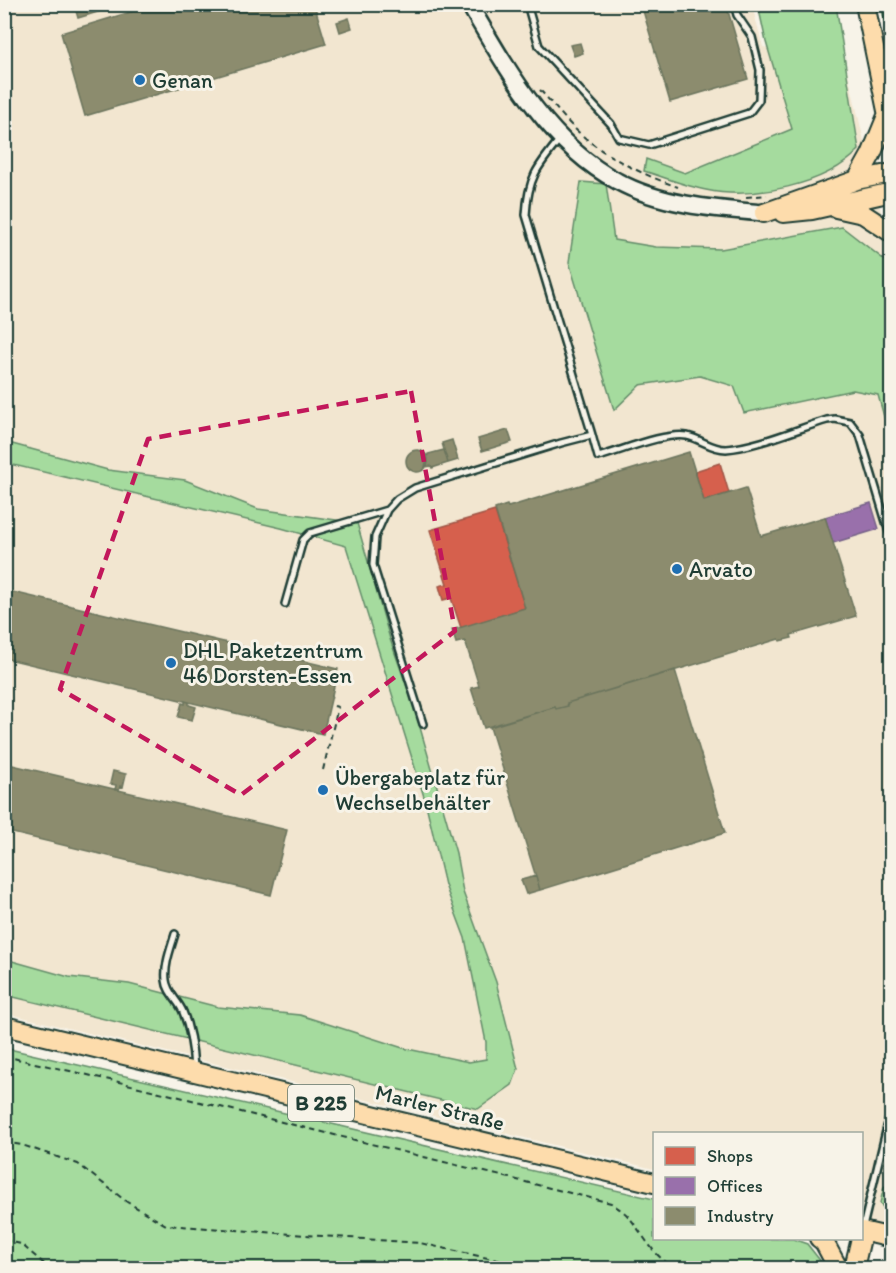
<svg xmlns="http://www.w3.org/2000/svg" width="896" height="1273" font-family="Itim,sans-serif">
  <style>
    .built { fill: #f2e6d0 }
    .green { fill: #a5db9e; stroke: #628c69; stroke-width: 1.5 }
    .shops { fill: #d6604d; stroke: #9f5646; stroke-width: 1.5 }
    .offices { fill: #9970ab; stroke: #746187; stroke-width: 1.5 }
    .industry { fill: #8c8c6e; stroke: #6b745d; stroke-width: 1.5 }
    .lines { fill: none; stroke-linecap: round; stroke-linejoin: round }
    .lane-casing { stroke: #1f3d34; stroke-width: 10 }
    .secondary-casing { stroke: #1f3d34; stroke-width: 20 }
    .primary-casing { stroke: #1f3d34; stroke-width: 22 }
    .path { stroke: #1f3d34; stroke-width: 2; stroke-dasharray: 6 4.5; stroke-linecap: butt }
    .lane { stroke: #f7f3e8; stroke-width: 5 }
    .secondary { stroke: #f7f3e8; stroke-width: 15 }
    .primary { stroke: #fddcac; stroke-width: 18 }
    .marked { fill: none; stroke: #c2185b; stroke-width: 4.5; stroke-dasharray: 12 8; stroke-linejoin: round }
    .poi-dot { fill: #1f6fb2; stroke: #f7f3e8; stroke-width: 2 }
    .labels { text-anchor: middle; stroke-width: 6; stroke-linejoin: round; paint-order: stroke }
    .shield { fill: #f7f3e8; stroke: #60746a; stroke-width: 1.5 }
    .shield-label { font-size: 21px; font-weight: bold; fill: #1f3d34 }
    .poi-label { font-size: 22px; fill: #1f3d34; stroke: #f7f3e8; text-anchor: start }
    .street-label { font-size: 22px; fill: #1f3d34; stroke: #f7f3e8 }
  </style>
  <rect width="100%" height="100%" fill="#f7f3e8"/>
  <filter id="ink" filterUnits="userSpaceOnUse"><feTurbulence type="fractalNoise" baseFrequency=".0167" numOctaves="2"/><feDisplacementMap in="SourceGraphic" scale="12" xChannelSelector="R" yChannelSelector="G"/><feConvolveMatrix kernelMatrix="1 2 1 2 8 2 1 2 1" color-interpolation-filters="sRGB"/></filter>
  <g filter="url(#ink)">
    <path class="built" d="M 5,5 L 752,5 L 763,47 L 845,61 L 892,258 L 891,1231 L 862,1224 L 862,1134 L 654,1134 L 654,1169 L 5,1013 Z"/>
    <path class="green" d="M 758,5 L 836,5 L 859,150 C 826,185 753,200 706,190 C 685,186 664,177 644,171 L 646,159 L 685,173 L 792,129 L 766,42 Z
      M 881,5 L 891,5 L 891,51 Z
      M 581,182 L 606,184 L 614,240 L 656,247 L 721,249 L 842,227 L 891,265 L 891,442 L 878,395 L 853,390 L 744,413 L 734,386 L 700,376 L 640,385 L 614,410 L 569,262 Z
      M 5,442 L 108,470 L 185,480 L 258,509 L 357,523 L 390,639 L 415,710 L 456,853 L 463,892 L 496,982 L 518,1069 L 512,1085 L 478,1109 L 5,995 L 5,959 L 69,977 L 129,984 L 218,1007 L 300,1015 L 403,1048 L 469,1062 L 486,1059 L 486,1042 L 465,938 L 445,885 L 425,800 L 346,546 L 281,528 L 5,463 Z
      M 5,1048 L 654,1199 L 654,1238 L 793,1239 L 807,1244 L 826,1268 L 5,1268 Z
      M 891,1182 L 891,1215 L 887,1213 L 880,1203 L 884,1187 Z"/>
    <path class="shops" d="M 720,463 L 729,493 L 704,501 L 695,471 Z
      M 495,511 L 525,608 L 461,628 L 451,598 L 443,600 L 439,586 L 447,584 L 430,530 Z"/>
    <path class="offices" d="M 871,503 L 879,529 L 833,543 L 825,517 Z"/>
    <path class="industry" d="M 74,4 L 124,4 L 78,18 Z
      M 136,4 L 157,4 L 137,10 Z
      M 157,4 L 314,4 L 326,44 L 85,116 L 61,33 Z
      M 641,4 L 726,4 L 748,79 L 670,102 Z
      M 349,18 L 352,28 L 340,32 L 337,22 Z
      M 580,43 L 583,53 L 574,56 L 570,45 Z
      M 508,430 L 512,442 L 482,451 L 478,439 Z
      M 452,440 L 458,460 L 448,463 L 442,443 Z
      M 444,450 L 448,463 L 432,468 L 431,466 L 425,467 L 428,454 Z
      M406 461a11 11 0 1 1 22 0a11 11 0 1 1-22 0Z
      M 689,452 L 704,501 L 746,488 L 761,536 L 825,517 L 856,616 L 791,635 L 792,638 L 780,641 L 779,639 L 567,703 L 568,706 L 556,709 L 555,707 L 484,728 L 471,688 L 479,686 L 465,641 L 456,643 L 452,630 L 525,608 L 495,509 L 507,505 L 508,507 Z
      M 4,590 L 338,669 L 323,734 L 4,658 Z
      M 675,670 L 725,833 L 540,890 L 490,727 L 555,707 L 556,709 L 568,706 L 567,703 Z
      M 185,701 L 189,702 L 189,705 L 196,707 L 192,720 L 178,717 L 182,703 L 185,704 Z
      M 4,763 L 287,830 L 271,895 L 4,831 Z
      M 113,771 L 126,774 L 123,787 L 120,786 L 119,790 L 115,790 L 116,785 L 110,784 Z
      M 536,876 L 540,890 L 526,894 L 521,880 Z"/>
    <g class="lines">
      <g class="lane-casing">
        <path id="lane" d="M 527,4 L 539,46 L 611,124 L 619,138 L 649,145 L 749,113 L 759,100 L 760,70 L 752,37 L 737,15 L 734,4
          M 592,435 L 598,457 C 621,451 665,432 687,436 C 701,439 711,449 726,449 C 756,447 797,429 827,420 L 835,419 L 850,422 L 860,435 L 892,542
          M 285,604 L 303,540 L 310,533 L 387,510
          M 423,724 L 373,565 L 375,537 L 387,510 L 397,499 L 415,488 L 561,443 L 592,435 L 526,215 C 528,178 537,167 560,139
          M 175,934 C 171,948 164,965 166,980 C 167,993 179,1001 183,1012 C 190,1029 193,1049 194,1068
          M 863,1227 L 892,1106"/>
      </g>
      <g class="secondary-casing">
        <path id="secondary" d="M 469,4 C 507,69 549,145 617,181 C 660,205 715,209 764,213"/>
      </g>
      <g class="primary-casing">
        <path id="primary" d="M 865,4 L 892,135
          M 857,180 L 871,155 L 887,116
          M 836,208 L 863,214 L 892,233
          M 764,213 L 857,180 L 892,173
          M 783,213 L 812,210 L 892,192
          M 4,1026 L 654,1183
          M 862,1231 L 892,1238
          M 819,1238 L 824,1242 L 838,1268
          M 854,1268 L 861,1238"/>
      </g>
      <path class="path" d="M 540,90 C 552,103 562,116 574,128 C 603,156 641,174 678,187
        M 746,197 L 767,195
        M 323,770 L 338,707 L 330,705
        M 4,1056 L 123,1083 L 611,1203 C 616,1207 622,1210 627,1215 C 644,1234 652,1257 676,1268
        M 4,1142 L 22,1145 L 78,1164 L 127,1202 L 166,1225 L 420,1243 L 533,1268
        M 4,1240 L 21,1244 L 49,1268"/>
      <use href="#lane" class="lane"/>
      <use href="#secondary" class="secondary"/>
      <use href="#primary" class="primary"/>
    </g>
  </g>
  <path class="marked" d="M 411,391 L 455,631 L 241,795 L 60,689 L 148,439 Z"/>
  <g class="poi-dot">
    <circle cx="140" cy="80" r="6"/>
    <circle cx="677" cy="569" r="6"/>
    <circle cx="171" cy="663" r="6"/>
    <circle cx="323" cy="790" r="6"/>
  </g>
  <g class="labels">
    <rect class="shield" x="288" y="1085" width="66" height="36" rx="4.5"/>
    <g class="shield-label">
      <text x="321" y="1110">B 225</text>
    </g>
    <g class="poi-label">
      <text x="152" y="88">Genan</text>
      <text x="689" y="577">Arvato</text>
      <text x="183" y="658">DHL Paketzentrum<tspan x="183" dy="25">46 Dorsten-Essen</tspan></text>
      <text x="335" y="785">Übergabeplatz für<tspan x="335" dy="25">Wechselbehälter</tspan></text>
    </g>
    <g class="street-label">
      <text transform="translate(440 1107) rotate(14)" y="8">Marler Straße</text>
    </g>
  </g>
  <rect width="896" height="1273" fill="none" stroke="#f7f3e8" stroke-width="24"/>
  <rect x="12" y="12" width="872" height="1249" fill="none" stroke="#1f3d34" stroke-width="2" filter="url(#ink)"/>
  <rect x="653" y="1132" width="210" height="108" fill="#f7f3e8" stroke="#a1aaa0" stroke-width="1.5"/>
  <rect x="665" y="1147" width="30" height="18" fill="#d6604d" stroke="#a1aaa0" stroke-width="1.5"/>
  <text x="707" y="1162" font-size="18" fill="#1f3d34">Shops</text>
  <rect x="665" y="1177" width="30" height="18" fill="#9970ab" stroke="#a1aaa0" stroke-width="1.5"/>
  <text x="707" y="1192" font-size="18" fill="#1f3d34">Offices</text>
  <rect x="665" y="1207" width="30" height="18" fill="#8c8c6e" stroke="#a1aaa0" stroke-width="1.5"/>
  <text x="707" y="1222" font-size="18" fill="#1f3d34">Industry</text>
</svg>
